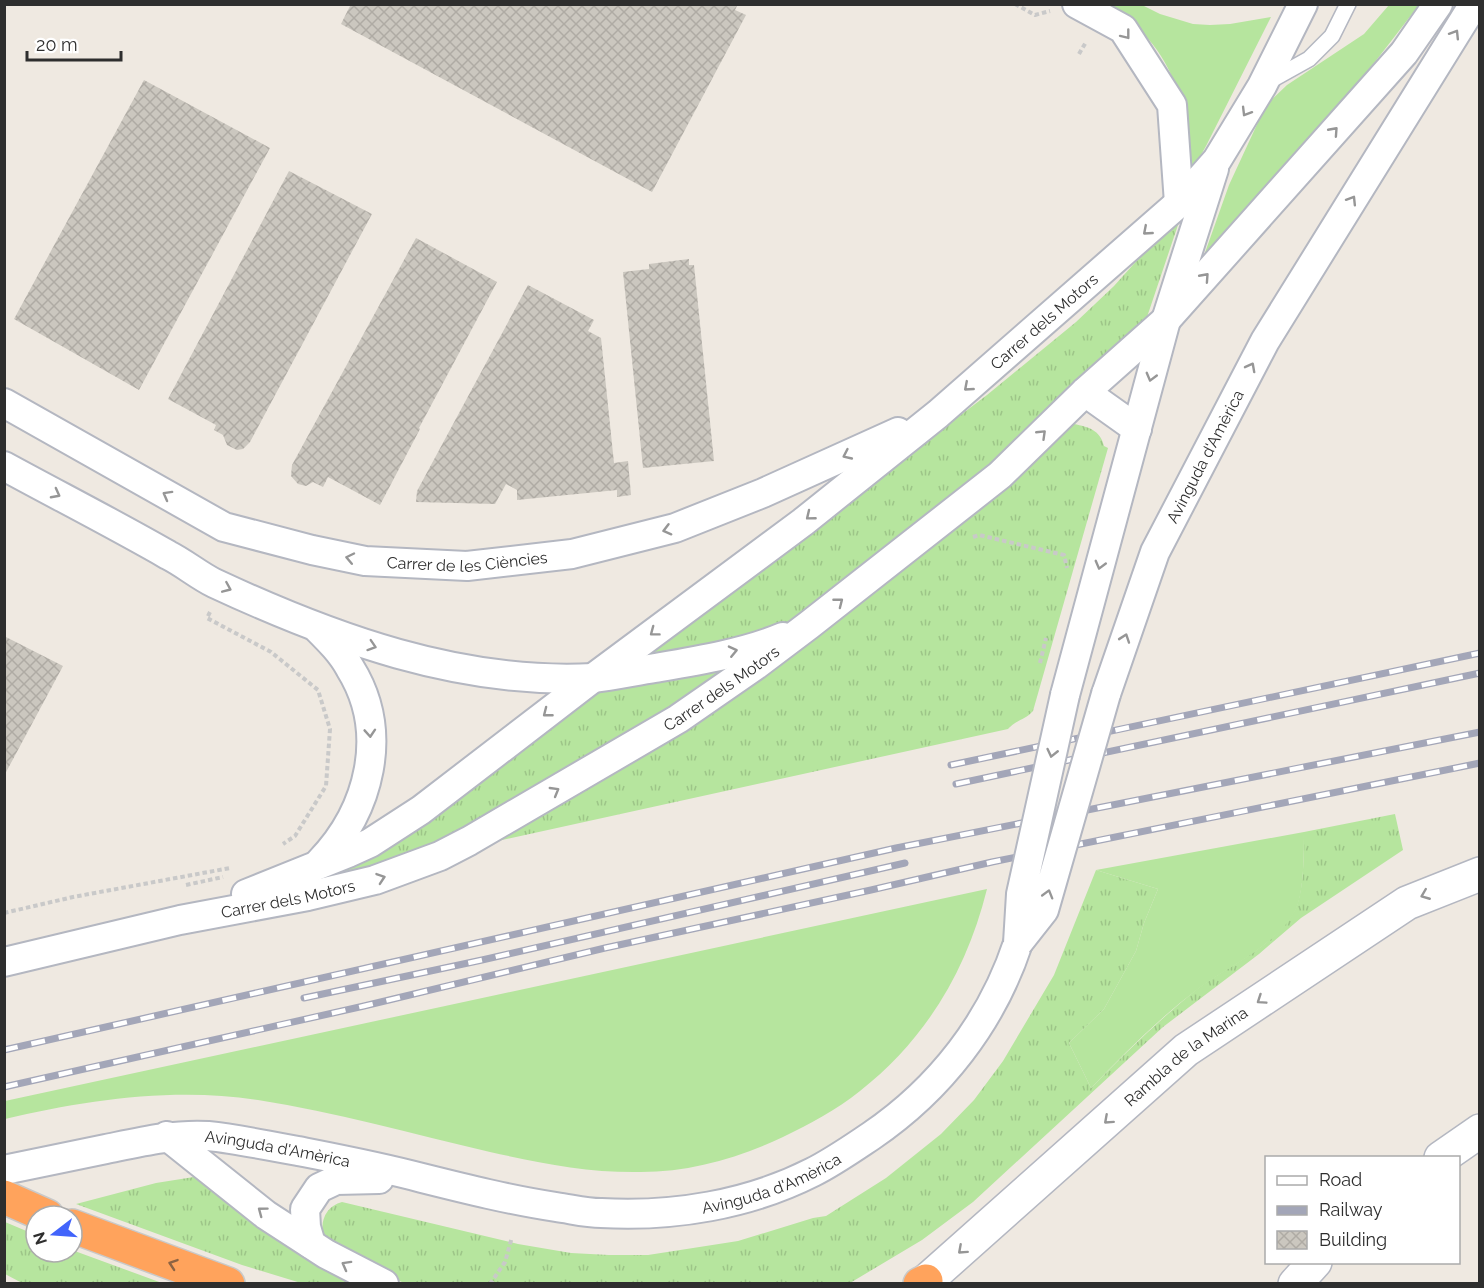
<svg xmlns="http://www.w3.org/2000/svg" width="1484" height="1288" font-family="Raleway,sans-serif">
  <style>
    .grass { fill: url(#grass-tufts) }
    .garden { fill: #b6e59e }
    .building { fill: url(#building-cross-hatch) }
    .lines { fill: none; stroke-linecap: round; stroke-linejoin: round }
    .lane-casing { stroke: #b4b7c1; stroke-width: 18 }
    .street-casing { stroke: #b4b7c1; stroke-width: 32 }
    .secondary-casing { stroke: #b4b7c1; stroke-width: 36 }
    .highway-casing { stroke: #c9c9c9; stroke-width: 36 }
    .path { stroke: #c9c9c9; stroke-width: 4; stroke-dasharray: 4.5 3; stroke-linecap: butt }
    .lane { stroke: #fff; stroke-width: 15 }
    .street { stroke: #fff; stroke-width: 28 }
    .secondary { stroke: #fff; stroke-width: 33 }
    .highway { stroke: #ffa35c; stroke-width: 33 }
    .rail-casing { stroke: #a3a6b8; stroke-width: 7 }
    .rail { stroke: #fff; stroke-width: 4.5; stroke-dasharray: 14; stroke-linecap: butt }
    .street-bridge-casing { stroke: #b4b7c1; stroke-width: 32; stroke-linecap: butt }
    .street-bridge { stroke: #fff; stroke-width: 28 }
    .oneway { stroke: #969696 }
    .oneway2 { stroke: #8c6343 }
    .labels { text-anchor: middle; stroke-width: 4.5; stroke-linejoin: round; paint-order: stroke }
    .street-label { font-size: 16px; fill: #2e2e2e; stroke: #fff }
  </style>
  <defs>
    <pattern id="grass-tufts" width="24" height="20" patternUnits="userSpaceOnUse" patternTransform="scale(1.5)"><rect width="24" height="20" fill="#b6e59e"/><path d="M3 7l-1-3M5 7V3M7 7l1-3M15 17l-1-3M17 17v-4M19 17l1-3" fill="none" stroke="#9dc588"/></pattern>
    <pattern id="building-cross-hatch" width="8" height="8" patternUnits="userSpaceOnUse" patternTransform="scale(1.5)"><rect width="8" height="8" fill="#cbc7bf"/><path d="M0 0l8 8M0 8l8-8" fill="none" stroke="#afaba4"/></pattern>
  </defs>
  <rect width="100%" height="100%" fill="#efe9e1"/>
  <path class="grass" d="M 1176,217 L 1180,219 L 1144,326 L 992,467 L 794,621 L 765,632 L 637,660 L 987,395 L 1076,322 L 1114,286 Z
    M 1074,424 C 1089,427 1100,430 1104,446 L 1108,448 L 1033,711 C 1025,720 1016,720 1008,729 L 484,844 L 848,612 L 951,532 Z
    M 740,667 L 461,835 L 323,883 L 320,874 L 596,689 Z
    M 1395,814 L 1403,850 L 1301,918 L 1259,954 L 1163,1027 L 973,1202 L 922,1240 L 850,1283 L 404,1283 L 364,1264 L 324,1237 C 319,1222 326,1206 342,1202 L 518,1244 L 571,1253 L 609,1255 L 648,1255 L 738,1241 L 813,1218 L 826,1216 L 886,1178 L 941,1134 L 974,1100 L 1003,1061 L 1054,975 L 1096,870 L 1158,889 L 1144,923 L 1136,951 L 1104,1009 L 1069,1043 L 1091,1088 C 1124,1054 1159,1020 1196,990 C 1229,964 1273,949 1295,910 C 1304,893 1304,851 1304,832 Z
    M 200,1176 L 364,1283 L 301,1283 L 242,1265 L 76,1204 L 156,1183 Z
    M 5,1222 L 36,1235 L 36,1252 L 72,1252 L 72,1250 L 162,1283 L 22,1283 L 5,1274 Z"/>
  <path class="garden" d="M 1112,5 L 1142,5 L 1160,14 L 1193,24 L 1210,25 L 1230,24 L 1271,17 L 1206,146 L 1196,164 L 1190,170 L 1179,94 C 1165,54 1146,31 1111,7 Z
    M 1389,5 L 1419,5 L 1378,58 L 1296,161 L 1202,261 L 1229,185 L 1266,105 L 1287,85 L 1364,34 Z
    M 1304,832 C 1304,852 1304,892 1296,909 C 1277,946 1230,965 1198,989 C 1159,1018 1124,1054 1091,1088 L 1069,1043 L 1104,1009 L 1136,951 L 1144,923 L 1158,889 L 1096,870 Z
    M 987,889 C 967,970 926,1039 860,1091 C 836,1110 810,1124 783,1137 C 739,1158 690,1172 641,1172 C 589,1173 540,1163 490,1152 C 412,1134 336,1112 258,1100 C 175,1087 85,1100 5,1119 L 5,1101 Z"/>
  <path class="building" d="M 351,4 L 738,4 L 735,10 L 746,15 L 652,192 L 341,24 Z
    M 144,80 L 270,148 L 139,390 L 14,319 Z
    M 289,171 L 372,214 L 250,442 L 243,449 L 237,450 L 227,445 L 223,435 L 214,430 L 216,425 L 168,399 Z
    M 416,238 L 497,282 L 419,428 L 420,429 L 380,505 L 328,477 L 323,487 L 313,482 L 306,486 L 298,484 L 291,476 L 292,465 Z
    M 689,259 L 689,265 L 694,265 L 714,461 L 643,468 L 623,272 L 649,269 L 649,264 Z
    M 528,285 L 594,320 L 588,331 L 601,338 L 614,463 L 628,461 L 631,495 L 617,497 L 617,490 L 517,500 L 517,490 L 506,484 L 495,504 L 416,502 L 417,491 Z
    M 4,636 L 63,666 L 4,776 Z"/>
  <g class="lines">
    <g class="lane-casing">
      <path id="lane" d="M 1266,83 L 1309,59 L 1332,36 L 1348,4"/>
    </g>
    <g class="street-casing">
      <g id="street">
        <path d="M 1077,4 L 1123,29 L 1172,105 L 1179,203"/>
        <path d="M 1085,392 L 1137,429"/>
        <path id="s1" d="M 4,403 L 224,527 L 312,550 L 365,561 L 467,566 L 572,554 L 675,528 L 763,493 L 898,432"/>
        <path d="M 4,466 C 59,496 114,524 168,555 C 184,563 198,575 214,583 C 332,638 460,685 593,678 C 613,676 635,671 655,668 C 696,661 745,653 783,637"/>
        <path d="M 318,629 C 330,641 342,653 350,668 C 390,732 370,810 320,862"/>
        <path id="s2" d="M 1106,694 L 1155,552 L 1265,341 L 1474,4"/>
        <path d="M 1065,695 L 1166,320 L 1214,169"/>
        <path id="s3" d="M 246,894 L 348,853 L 370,843 L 421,810 L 593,678 L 803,522 L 938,414 L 1179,203 L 1217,160 L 1262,86 L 1303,4"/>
        <path id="s4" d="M 4,962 L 180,920 L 308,896 L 375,880 L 440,856 L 469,841 L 678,719 L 756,665 L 809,625 L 1000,475 L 1085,392 L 1166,320 L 1404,53 L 1438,4"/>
        <path d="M 167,1136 L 266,1215 L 326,1254 L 384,1284"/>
        <path id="s5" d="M 4,1170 C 38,1163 72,1156 106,1149 C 140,1142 173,1134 208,1136 C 238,1139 268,1146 298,1151 C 339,1159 381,1167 422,1178 C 466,1189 510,1200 556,1207 C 571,1209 586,1213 601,1213 C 673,1217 748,1205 813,1172 C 833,1162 853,1148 871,1136 C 940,1089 992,1022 1018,943"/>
        <path d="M 311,1244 L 306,1227 L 305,1209 L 319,1188 L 336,1180 L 379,1179"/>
      </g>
    </g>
    <g class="secondary-casing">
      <g id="secondary">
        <path d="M 1441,1158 L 1480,1131"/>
        <path id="s6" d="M 923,1284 L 1186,1050 L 1407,903 L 1480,874"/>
        <path d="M 1295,1284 L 1315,1262"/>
      </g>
    </g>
    <g class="highway-casing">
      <path id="highway" d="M 4,1197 L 47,1216
        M 72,1226 L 228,1284
        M 920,1284 L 926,1281"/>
    </g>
    <path class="path" d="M 1015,4 L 1035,15 L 1050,11
      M 1079,54 L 1086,42
      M 973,537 L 979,535 L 1064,555 L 1067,568
      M 210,612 L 207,618 L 271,652 L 318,690 L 330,729 L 326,786 L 295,836 L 283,844
      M 1040,663 L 1046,638
      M 186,885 L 223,877
      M 4,913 L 73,897 L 230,868
      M 490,1284 L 505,1262 L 512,1237"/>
    <use href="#lane" class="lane"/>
    <use href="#street" class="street"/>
    <use href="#secondary" class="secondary"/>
    <use href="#highway" class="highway"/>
    <g class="rail-casing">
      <path id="rail" d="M 951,765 L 1480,653
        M 956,784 L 1480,673
        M 304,998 L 482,960 L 905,863
        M 4,1050 L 896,848 L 1480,732
        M 4,1087 L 364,1006 L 605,948 L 871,890 L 992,862 L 1480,763"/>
    </g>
    <use href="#rail" class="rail"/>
    <g class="street-bridge-casing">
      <path id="street-bridge" d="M 1018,943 L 1044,910 L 1106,694
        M 1018,943 L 1021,894 L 1065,695"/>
    </g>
    <use href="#street-bridge" class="street-bridge"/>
  </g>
  <defs><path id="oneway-chevron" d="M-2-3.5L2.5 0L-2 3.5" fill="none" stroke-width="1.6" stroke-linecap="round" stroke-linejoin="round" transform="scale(1.5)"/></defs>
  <g class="oneway">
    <use href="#oneway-chevron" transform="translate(1455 34) rotate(-58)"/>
    <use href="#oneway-chevron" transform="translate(1126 35) rotate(52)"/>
    <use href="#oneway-chevron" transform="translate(1246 112) rotate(121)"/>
    <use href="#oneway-chevron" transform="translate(1334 131) rotate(-48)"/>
    <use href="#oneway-chevron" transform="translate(1352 200) rotate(-58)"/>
    <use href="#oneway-chevron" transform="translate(1147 231) rotate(139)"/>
    <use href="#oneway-chevron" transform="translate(1205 277) rotate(-48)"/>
    <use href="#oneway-chevron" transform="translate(1251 367) rotate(-62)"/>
    <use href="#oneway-chevron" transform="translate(1151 377) rotate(105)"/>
    <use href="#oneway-chevron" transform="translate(968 387) rotate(139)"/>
    <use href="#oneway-chevron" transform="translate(1042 434) rotate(-44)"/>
    <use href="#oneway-chevron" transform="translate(847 455) rotate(155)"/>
    <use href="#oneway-chevron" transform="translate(56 494) rotate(28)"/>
    <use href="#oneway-chevron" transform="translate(167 495) rotate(-151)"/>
    <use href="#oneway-chevron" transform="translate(810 516) rotate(141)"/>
    <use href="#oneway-chevron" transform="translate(667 530) rotate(165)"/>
    <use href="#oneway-chevron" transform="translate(350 558) rotate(-168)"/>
    <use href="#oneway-chevron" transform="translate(1100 565) rotate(105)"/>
    <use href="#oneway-chevron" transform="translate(227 588) rotate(23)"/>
    <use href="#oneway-chevron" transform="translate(839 602) rotate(-38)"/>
    <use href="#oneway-chevron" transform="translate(654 632) rotate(143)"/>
    <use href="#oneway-chevron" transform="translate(1125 638) rotate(-71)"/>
    <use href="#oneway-chevron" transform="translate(372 646) rotate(18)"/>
    <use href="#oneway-chevron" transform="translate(733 651) rotate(-13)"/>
    <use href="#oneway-chevron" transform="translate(547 713) rotate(142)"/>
    <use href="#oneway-chevron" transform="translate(370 733) rotate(86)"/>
    <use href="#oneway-chevron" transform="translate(1052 753) rotate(103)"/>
    <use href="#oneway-chevron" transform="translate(555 791) rotate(-30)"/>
    <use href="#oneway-chevron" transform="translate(381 878) rotate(-19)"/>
    <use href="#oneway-chevron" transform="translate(1048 894) rotate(-74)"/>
    <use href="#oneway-chevron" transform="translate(1425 895) rotate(158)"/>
    <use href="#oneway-chevron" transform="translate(1261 1000) rotate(146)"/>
    <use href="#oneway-chevron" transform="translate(1108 1120) rotate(138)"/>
    <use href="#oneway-chevron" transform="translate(262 1211) rotate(-143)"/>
    <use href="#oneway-chevron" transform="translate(962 1250) rotate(138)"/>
    <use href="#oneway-chevron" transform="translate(346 1265) rotate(-151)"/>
  </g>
  <use class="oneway2" href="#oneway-chevron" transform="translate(173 1264) rotate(-161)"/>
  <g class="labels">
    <g class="street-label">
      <text dy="6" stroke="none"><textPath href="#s3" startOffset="987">Carrer dels Motors</textPath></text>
      <text dy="6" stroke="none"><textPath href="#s2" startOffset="258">Avinguda d'Amèrica</textPath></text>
      <text dy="6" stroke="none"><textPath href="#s1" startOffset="500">Carrer de les Ciències</textPath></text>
      <text dy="6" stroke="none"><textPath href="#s4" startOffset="777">Carrer dels Motors</textPath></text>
      <text dy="6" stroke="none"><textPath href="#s4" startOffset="291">Carrer dels Motors</textPath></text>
      <text dy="6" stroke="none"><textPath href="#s6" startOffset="348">Rambla de la Marina</textPath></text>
      <text dy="6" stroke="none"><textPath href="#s5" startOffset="278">Avinguda d'Amèrica</textPath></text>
      <text dy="6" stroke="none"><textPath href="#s5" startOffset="783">Avinguda d'Amèrica</textPath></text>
    </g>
  </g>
  <rect width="1484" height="1288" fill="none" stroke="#2e2e2e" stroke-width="12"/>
  <rect x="1265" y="1156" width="195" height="108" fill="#ffffff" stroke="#ababab" stroke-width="1.5"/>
  <rect x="1277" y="1176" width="30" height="9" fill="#ffffff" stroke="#ababab" stroke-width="1.5"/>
  <text x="1319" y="1186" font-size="18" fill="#2e2e2e">Road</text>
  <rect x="1277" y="1206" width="30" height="9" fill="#a3a6b8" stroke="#ababab" stroke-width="1.5"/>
  <text x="1319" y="1216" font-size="18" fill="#2e2e2e">Railway</text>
  <rect x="1277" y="1231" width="30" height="18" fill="url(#building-cross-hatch)" stroke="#ababab" stroke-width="1.5"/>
  <text x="1319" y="1246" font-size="18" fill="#2e2e2e">Building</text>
  <g transform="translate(54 1234) rotate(253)"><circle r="28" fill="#ffffff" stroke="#ababab" stroke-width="1.5"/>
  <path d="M0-4.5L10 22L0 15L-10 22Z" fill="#4264fb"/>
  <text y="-9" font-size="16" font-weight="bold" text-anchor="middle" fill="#2e2e2e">N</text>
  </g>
  <path d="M27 51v9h94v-9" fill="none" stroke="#2e2e2e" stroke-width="3"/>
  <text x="36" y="51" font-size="18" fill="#2e2e2e" stroke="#ffffff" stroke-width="4.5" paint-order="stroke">20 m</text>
</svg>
